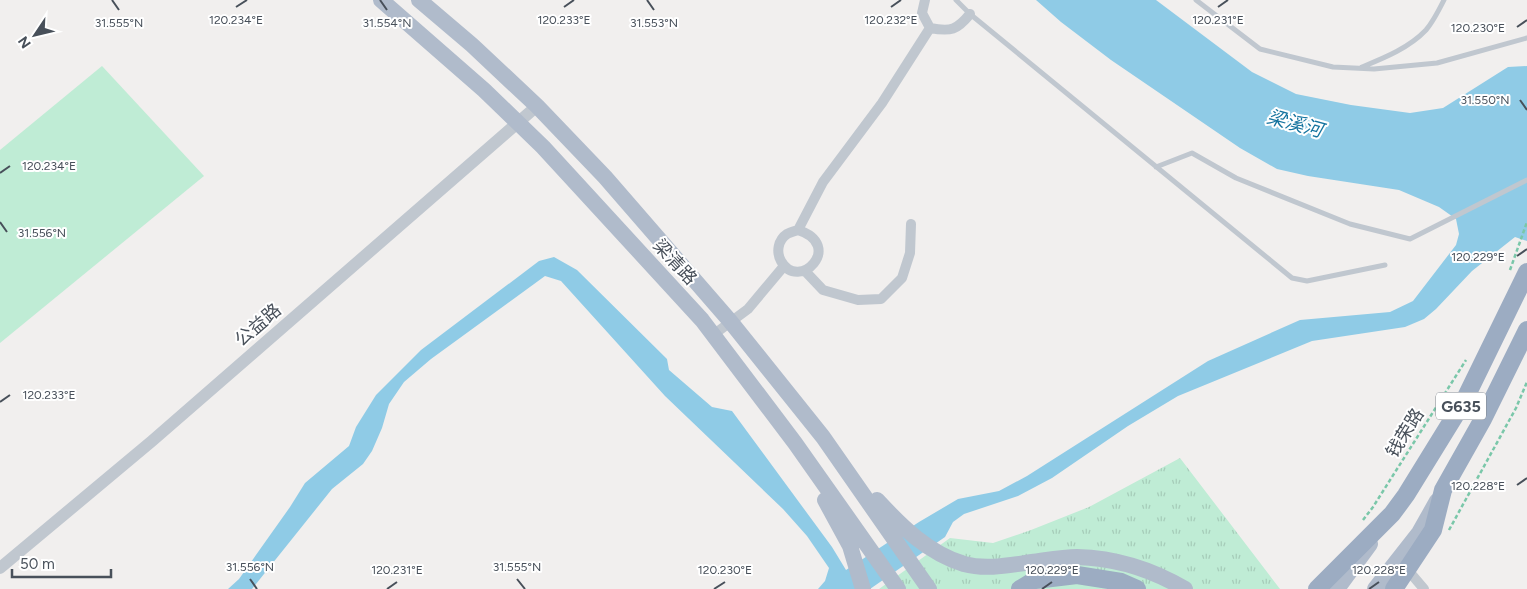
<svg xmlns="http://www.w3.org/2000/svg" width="1527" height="589" font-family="Figtree,'Noto Sans SC',sans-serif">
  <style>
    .grass { fill: url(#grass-tufts) }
    .park { fill: #bfecd5 }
    .water { fill: #8fcbe6 }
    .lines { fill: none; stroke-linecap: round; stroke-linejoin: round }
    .path { stroke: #7ac7a9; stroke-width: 2.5; stroke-dasharray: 4 2.5; stroke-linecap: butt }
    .service { stroke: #c0c7cf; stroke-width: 5 }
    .minor { stroke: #c0c7cf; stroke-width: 10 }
    .tertiary { stroke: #c0c7cf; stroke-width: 12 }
    .primary { stroke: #b0bbcb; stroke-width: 16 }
    .trunk { stroke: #9cacc2; stroke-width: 18 }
    .ticks { fill: none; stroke: #48505a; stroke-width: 2 }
    .labels { text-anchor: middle; stroke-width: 4; stroke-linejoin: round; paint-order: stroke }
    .shield { fill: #fff; stroke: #7f848c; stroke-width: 1 }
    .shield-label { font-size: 16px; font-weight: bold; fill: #48505a }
    .street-label { font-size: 18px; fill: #48505a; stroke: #fff }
    .water-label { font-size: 19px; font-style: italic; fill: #16749f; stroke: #fff }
    .ticks-label { font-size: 12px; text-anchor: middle; fill: #48505a; stroke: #fff; stroke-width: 4; stroke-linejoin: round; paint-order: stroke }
  </style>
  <defs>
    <pattern id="grass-tufts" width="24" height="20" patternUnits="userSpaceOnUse" patternTransform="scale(1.25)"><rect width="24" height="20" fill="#bfecd5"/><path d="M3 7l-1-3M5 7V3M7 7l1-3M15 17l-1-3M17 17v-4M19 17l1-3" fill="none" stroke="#a6ccb9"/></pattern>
  </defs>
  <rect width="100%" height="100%" fill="#f1efee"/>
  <path class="grass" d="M 1180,458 L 1280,589 L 879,589 L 950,538 L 993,543 L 1031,530 L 1089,507 Z"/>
  <path class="park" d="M 102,66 L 204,176 L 0,343 L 0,150 Z"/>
  <path class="water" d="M 1036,0 L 1156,0 L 1252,72 L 1296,94 L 1351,105 L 1410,113 L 1443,108 L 1508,67 L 1527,66 L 1527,241 L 1515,237 L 1472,271 L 1436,309 L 1424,319 L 1405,327 L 1312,341 L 1178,396 L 1128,426 L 1052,478 L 1018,496 L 964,514 L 953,522 L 945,537 L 870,589 L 818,589 L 825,581 L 829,568 L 807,536 L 783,509 L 665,396 L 561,281 L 545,276 L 431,359 L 404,382 L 389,404 L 382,428 L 372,451 L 363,464 L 332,489 L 252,589 L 228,589 L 239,579 L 290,507 L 305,483 L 349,446 L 356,427 L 376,395 L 421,350 L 539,261 L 554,257 L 577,270 L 667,359 L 669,370 L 712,407 L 732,411 L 832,547 L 846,570 L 919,522 L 958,499 L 999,491 L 1027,476 L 1208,361 L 1300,320 L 1390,312 L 1413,301 L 1456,245 L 1459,234 L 1456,219 L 1439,207 L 1399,190 L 1308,176 L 1277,169 L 1240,148 L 1111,60 L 1061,22 Z"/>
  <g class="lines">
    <path class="path" d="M 1510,270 L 1527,222
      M 1363,520 L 1373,507 L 1466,360
      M 1449,530 L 1516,408 L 1527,382"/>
    <path class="service" d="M 956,0 L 970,14 L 1292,278 L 1307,281 L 1385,265
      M 1196,0 L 1260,49 L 1333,67 L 1374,69 L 1437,63 L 1527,38
      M 1362,67 C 1384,58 1409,48 1426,30 C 1433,22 1439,10 1444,0
      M 1156,167 L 1192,153 L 1236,178 L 1350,224 L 1410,239 L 1527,180"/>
    <path class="minor" d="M 925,0 L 922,13 L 930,28
      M 798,230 C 845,245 799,293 781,261 C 776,252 778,240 787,234 C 790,232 795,231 798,230 L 823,182 L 882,103 L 930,28 C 951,32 957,30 970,14
      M 805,271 L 823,290 L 858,300 L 881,299 L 902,278 L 910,253 L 911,224
      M 713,335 L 748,309 L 784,266
      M 1407,569 L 1424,589"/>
    <path class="tertiary" d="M 0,568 L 152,441 L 537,106"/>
    <path class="primary" d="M 381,0 L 484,90 L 543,147 L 702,320 L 795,443 L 898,589
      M 419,0 L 472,45 L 537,106 L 605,177 L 730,321 L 823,437 L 929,589
      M 825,500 L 850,546 L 863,589
      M 877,500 C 902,527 928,553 964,564 C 986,570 1010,565 1032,562 C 1047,560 1063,557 1077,557 C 1117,558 1151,569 1185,589
      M 1337,589 L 1370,544
      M 1375,589 L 1419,533 L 1437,501"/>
    <path class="trunk" d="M 1020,589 L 1035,580 L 1077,575 L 1121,582 L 1137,589
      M 1317,589 L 1392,514 L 1406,495 L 1464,401 L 1527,272
      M 1394,589 L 1433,530 L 1443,490 L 1483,419 L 1527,330"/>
  </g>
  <path class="ticks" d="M 112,0 L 119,10M 380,0 L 387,10M 647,0 L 654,10M 236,7 L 247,0M 564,7 L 574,0M 891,7 L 901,0M 1218,7 L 1228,0M 1517,27 L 1527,20M 1520,100 L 1527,110M 0,173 L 10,166M 0,222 L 7,232M 1517,256 L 1527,249M 0,402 L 10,395M 1517,485 L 1527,478M 250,579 L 257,589M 517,579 L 525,589M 387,589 L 397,582M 714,589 L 725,582M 1042,589 L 1052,582M 1369,589 L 1379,582"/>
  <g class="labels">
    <rect class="shield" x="1436" y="392.5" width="50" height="27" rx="4"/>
    <g class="shield-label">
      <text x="1461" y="412">G635</text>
    </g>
    <g class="street-label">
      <text transform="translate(675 262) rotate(47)" y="6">梁清路</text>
      <text transform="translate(258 325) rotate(-41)" y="6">公益路</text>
      <text transform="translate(1405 433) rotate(-58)" y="6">钱荣路</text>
    </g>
    <g class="water-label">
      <text transform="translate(1295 123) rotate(15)" y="7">梁溪河</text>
    </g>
  </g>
  <g class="ticks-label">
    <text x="564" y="24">120.233°E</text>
    <text x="891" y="24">120.232°E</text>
    <text x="1218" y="24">120.231°E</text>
    <text x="236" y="24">120.234°E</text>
    <text x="119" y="27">31.555°N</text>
    <text x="387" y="27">31.554°N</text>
    <text x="654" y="27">31.553°N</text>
    <text x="1478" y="32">120.230°E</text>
    <text x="1485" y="104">31.550°N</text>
    <text x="49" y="170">120.234°E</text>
    <text x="42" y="237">31.556°N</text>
    <text x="1478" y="261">120.229°E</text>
    <text x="49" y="399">120.233°E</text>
    <text x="1478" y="490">120.228°E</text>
    <text x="250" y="571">31.556°N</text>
    <text x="517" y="571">31.555°N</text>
    <text x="397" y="574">120.231°E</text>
    <text x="725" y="574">120.230°E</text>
    <text x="1052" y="574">120.229°E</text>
    <text x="1379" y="574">120.228°E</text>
  </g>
  <g transform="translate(35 35) rotate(235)" stroke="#ffffff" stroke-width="4" paint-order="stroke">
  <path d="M0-4L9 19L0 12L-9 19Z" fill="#48505a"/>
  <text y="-8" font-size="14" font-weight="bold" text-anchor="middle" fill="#48505a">N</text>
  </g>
  <path d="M12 569v8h99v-8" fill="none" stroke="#48505a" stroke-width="2.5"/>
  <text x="20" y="569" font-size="15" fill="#48505a" stroke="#ffffff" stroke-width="4" paint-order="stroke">50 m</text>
</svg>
